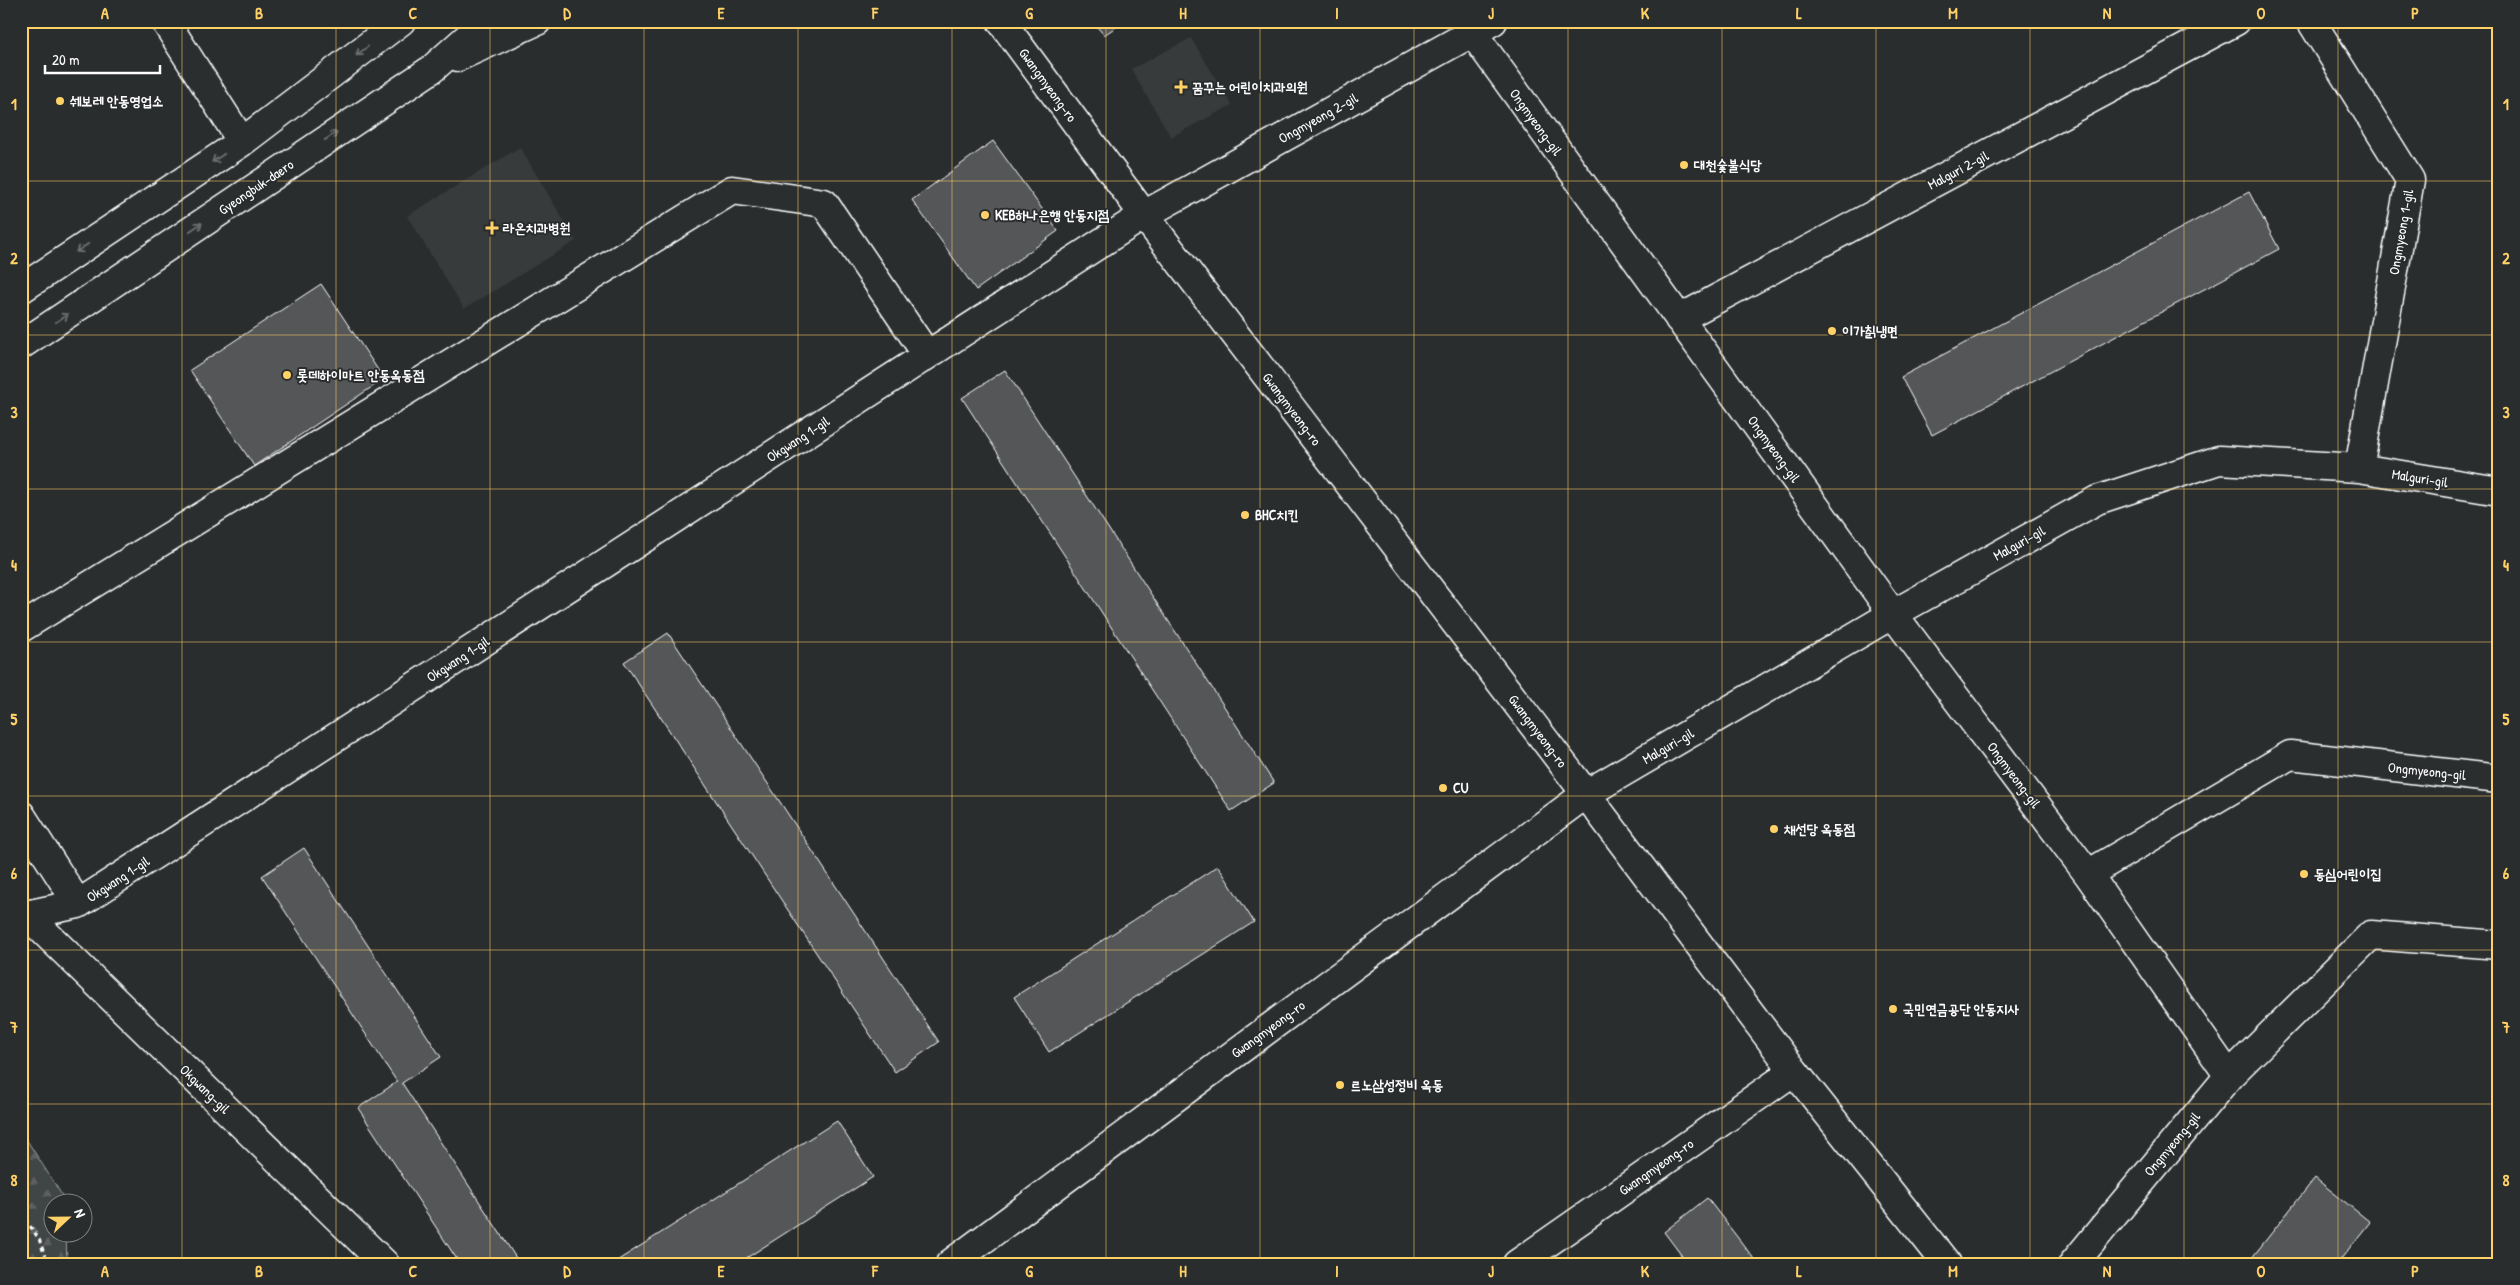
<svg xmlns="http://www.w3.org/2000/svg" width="2520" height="1285" font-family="'Patrick Hand','Poor Story',sans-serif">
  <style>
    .built { fill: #373a3b }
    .forest { fill: url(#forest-firs); stroke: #a0a2a2 }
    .building { fill: #555758; stroke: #fff }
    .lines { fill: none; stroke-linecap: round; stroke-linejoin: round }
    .minor-casing { stroke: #fff; stroke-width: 31 }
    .path { stroke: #fff; stroke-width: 3; stroke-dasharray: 4 4; stroke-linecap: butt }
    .minor { stroke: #2a2d2e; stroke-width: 28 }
    .oneway { stroke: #6a6c6d }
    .grid { fill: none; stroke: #ffd166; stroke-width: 1; stroke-opacity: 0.55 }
    .poi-dot { fill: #ffd166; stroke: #2a2d2e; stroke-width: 2 }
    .labels { text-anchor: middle; stroke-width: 4; stroke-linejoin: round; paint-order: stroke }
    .street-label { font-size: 14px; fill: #fff; stroke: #2a2d2e }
    .poi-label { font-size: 14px; font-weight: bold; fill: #fff; stroke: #2a2d2e; text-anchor: start }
    .neatline { fill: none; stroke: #ffd166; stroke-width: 2 }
    .grid-label { font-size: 16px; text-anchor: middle; font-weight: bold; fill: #ffd166 }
  </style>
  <defs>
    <pattern id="forest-firs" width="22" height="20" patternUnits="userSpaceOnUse" patternTransform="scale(1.25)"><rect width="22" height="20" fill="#414445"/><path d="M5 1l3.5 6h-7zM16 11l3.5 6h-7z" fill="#5e6061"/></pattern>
  </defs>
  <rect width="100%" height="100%" fill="#2a2d2e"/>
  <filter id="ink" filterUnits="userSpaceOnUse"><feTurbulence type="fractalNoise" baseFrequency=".02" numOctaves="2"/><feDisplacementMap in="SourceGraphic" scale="10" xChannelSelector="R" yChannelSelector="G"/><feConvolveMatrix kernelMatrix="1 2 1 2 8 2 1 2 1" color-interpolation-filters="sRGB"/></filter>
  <g filter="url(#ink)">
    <path class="built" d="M 1191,38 L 1232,105 L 1171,137 L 1131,69 Z
      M 520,147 L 576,241 L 464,309 L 407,216 Z"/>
    <path class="forest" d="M 21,1131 L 65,1200 L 65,1202 L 52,1202 L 52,1232 L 66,1233 L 67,1264 L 21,1264 Z"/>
    <path class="building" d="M 1092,21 L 1125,21 L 1104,35 Z
      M 993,141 L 1058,231 L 976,290 L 912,200 Z
      M 2249,192 L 2279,249 L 1932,435 L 1901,377 Z
      M 321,284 L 384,379 L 254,466 L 190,370 Z
      M 1005,370 L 1274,783 L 1231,811 L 962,398 Z
      M 668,633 L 939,1042 L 895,1072 L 624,662 Z
      M 304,848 L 441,1057 L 402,1083 L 520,1264 L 460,1264 L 358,1108 L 397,1082 L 262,876 Z
      M 1218,866 L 1254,922 L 1049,1052 L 1014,997 Z
      M 837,1121 L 873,1177 L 737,1264 L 612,1264 Z
      M 2315,1178 L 2370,1222 L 2337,1264 L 2247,1264 Z
      M 1707,1198 L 1758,1264 L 1688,1264 L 1664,1232 Z"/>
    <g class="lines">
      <g class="minor-casing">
        <path id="minor" d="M 165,21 L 242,142
          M 1001,21 L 1144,215 L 1586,794 L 1794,1071 L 1947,1264
          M 1464,21 L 1893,614 L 2088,874 L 2229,1076
          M 2311,21 L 2410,180 L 2359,468
          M 458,57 L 537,21
          M 21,289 L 242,142 L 401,21
          M 1679,319 L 2236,21
          M 21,345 L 432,69 L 486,21
          M 21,628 L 732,190 L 824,203 L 927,355
          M 21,815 L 78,904
          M 2088,874 L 2290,755 L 2499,779
          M 26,914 L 385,1264
          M 21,916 L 78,904 L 1144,215 L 1493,21
          M 950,1264 L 1586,794 L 1893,614 L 2097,500 L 2219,460 L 2359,468 L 2499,491
          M 1517,1264 L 1794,1071
          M 2073,1264 L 2229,1076 L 2371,935 L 2499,945"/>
      </g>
      <path class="path" d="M 21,1213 L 39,1239 L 48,1264"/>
      <use href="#minor" class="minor"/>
    </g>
    <defs><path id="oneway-shaft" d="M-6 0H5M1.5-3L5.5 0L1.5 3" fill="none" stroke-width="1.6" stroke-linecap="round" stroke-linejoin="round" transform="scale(1.25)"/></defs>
    <g class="oneway">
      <use href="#oneway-shaft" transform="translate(362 51) rotate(143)"/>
      <use href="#oneway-shaft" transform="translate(331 136) rotate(-34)"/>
      <use href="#oneway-shaft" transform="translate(218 158) rotate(146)"/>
      <use href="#oneway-shaft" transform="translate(196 227) rotate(-34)"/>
      <use href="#oneway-shaft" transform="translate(82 248) rotate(146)"/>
      <use href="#oneway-shaft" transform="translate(62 318) rotate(-34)"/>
    </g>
  </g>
  <path class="grid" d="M 182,21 L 182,1264M 336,21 L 336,1264M 490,21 L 490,1264M 644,21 L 644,1264M 798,21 L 798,1264M 952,21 L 952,1264M 1106,21 L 1106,1264M 1260,21 L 1260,1264M 1414,21 L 1414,1264M 1568,21 L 1568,1264M 1722,21 L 1722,1264M 1876,21 L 1876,1264M 2030,21 L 2030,1264M 2184,21 L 2184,1264M 2338,21 L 2338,1264M 21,181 L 2499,181M 21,335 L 2499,335M 21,489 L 2499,489M 21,642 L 2499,642M 21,796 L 2499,796M 21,950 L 2499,950M 21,1104 L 2499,1104"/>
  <g class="poi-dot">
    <path d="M1178.5 79.5h5v5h5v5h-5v5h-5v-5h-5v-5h5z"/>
    <circle cx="60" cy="101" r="5"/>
    <circle cx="1684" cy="165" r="5"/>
    <circle cx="985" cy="215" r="5"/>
    <path d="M489.5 220.5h5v5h5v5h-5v5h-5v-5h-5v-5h5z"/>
    <circle cx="1832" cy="331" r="5"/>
    <circle cx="287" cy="375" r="5"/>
    <circle cx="1245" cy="515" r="5"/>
    <circle cx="1443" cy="788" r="5"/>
    <circle cx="1774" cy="829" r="5"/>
    <circle cx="2304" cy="874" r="5"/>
    <circle cx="1893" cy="1009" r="5"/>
    <circle cx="1340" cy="1085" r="5"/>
  </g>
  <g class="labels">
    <g class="street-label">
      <text transform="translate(1048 85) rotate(54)" y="5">Gwangmyeong-ro</text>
      <text transform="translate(1318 118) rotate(-29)" y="5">Ongmyeong 2-gil</text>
      <text transform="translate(1536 122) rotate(54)" y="5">Ongmyeong-gil</text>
      <text transform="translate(1958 170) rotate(-28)" y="5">Malguri 2-gil</text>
      <text transform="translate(256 187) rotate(-34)" y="5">Gyeongbuk-daero</text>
      <text transform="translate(2401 232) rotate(-80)" y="5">Ongmyeong 1-gil</text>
      <text transform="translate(1292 409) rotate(53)" y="5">Gwangmyeong-ro</text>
      <text transform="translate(798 439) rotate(-33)" y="5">Okgwang 1-gil</text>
      <text transform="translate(1774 449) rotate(54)" y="5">Ongmyeong-gil</text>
      <text transform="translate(2420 478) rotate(9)" y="5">Malguri-gil</text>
      <text transform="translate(2019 543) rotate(-29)" y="5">Malguri-gil</text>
      <text transform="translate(458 659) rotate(-33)" y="5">Okgwang 1-gil</text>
      <text transform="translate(1538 731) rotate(53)" y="5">Gwangmyeong-ro</text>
      <text transform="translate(1668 746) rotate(-30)" y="5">Malguri-gil</text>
      <text transform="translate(2427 771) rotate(6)" y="5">Ongmyeong-gil</text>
      <text transform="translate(2014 775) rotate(53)" y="5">Ongmyeong-gil</text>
      <text transform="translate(118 879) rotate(-33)" y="5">Okgwang 1-gil</text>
      <text transform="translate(1268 1029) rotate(-36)" y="5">Gwangmyeong-ro</text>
      <text transform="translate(205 1089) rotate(44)" y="5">Okgwang-gil</text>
      <text transform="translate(2172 1144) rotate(-50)" y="5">Ongmyeong-gil</text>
      <text transform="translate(1656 1167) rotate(-35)" y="5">Gwangmyeong-ro</text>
    </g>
    <g class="poi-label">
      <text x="1192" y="92">꿈꾸는 어린이치과의원</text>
      <text x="70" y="106">쉐보레 안동영업소</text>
      <text x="1694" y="170">대천숯불식당</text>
      <text x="995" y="220">KEB하나은행 안동지점</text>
      <text x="503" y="233">라온치과병원</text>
      <text x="1842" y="336">이가칡냉면</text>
      <text x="297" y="380">롯데하이마트 안동옥동점</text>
      <text x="1255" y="520">BHC치킨</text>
      <text x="1453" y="793">CU</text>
      <text x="1784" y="834">채선당 옥동점</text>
      <text x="2314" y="879">동심어린이집</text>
      <text x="1903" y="1014">국민연금공단 안동지사</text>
      <text x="1350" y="1090">르노삼성정비 옥동</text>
    </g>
  </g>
  <rect width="2520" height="1285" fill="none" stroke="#2a2d2e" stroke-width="55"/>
  <g transform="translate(68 1218) rotate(68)"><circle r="24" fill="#2a2d2e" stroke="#7f8182"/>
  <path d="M0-4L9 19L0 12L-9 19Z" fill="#ffd166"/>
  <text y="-8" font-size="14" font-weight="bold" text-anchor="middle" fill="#ffffff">N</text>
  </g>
  <path d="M45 65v8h115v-8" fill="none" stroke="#ffffff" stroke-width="2.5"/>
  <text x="52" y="65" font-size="15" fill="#ffffff" stroke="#2a2d2e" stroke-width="4" paint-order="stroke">20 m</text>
  <rect x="28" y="28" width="2464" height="1230" class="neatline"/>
  <g class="grid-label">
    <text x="105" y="19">A</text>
    <text x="259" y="19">B</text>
    <text x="413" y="19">C</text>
    <text x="567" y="19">D</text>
    <text x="721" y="19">E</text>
    <text x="875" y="19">F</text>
    <text x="1029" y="19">G</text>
    <text x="1183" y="19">H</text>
    <text x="1337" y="19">I</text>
    <text x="1491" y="19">J</text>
    <text x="1645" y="19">K</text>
    <text x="1799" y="19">L</text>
    <text x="1953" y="19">M</text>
    <text x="2107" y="19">N</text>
    <text x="2261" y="19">O</text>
    <text x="2415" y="19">P</text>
    <text x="14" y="110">1</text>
    <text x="2506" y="110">1</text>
    <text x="14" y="264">2</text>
    <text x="2506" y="264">2</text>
    <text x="14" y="418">3</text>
    <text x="2506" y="418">3</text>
    <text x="14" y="571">4</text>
    <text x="2506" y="571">4</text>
    <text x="14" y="725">5</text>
    <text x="2506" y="725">5</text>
    <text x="14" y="879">6</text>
    <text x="2506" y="879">6</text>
    <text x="14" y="1033">7</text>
    <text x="2506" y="1033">7</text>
    <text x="14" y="1186">8</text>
    <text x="2506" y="1186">8</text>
    <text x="105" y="1277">A</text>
    <text x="259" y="1277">B</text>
    <text x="413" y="1277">C</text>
    <text x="567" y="1277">D</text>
    <text x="721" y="1277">E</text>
    <text x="875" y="1277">F</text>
    <text x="1029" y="1277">G</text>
    <text x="1183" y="1277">H</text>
    <text x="1337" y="1277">I</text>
    <text x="1491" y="1277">J</text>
    <text x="1645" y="1277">K</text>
    <text x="1799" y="1277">L</text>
    <text x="1953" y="1277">M</text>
    <text x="2107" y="1277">N</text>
    <text x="2261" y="1277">O</text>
    <text x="2415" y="1277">P</text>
  </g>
</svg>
